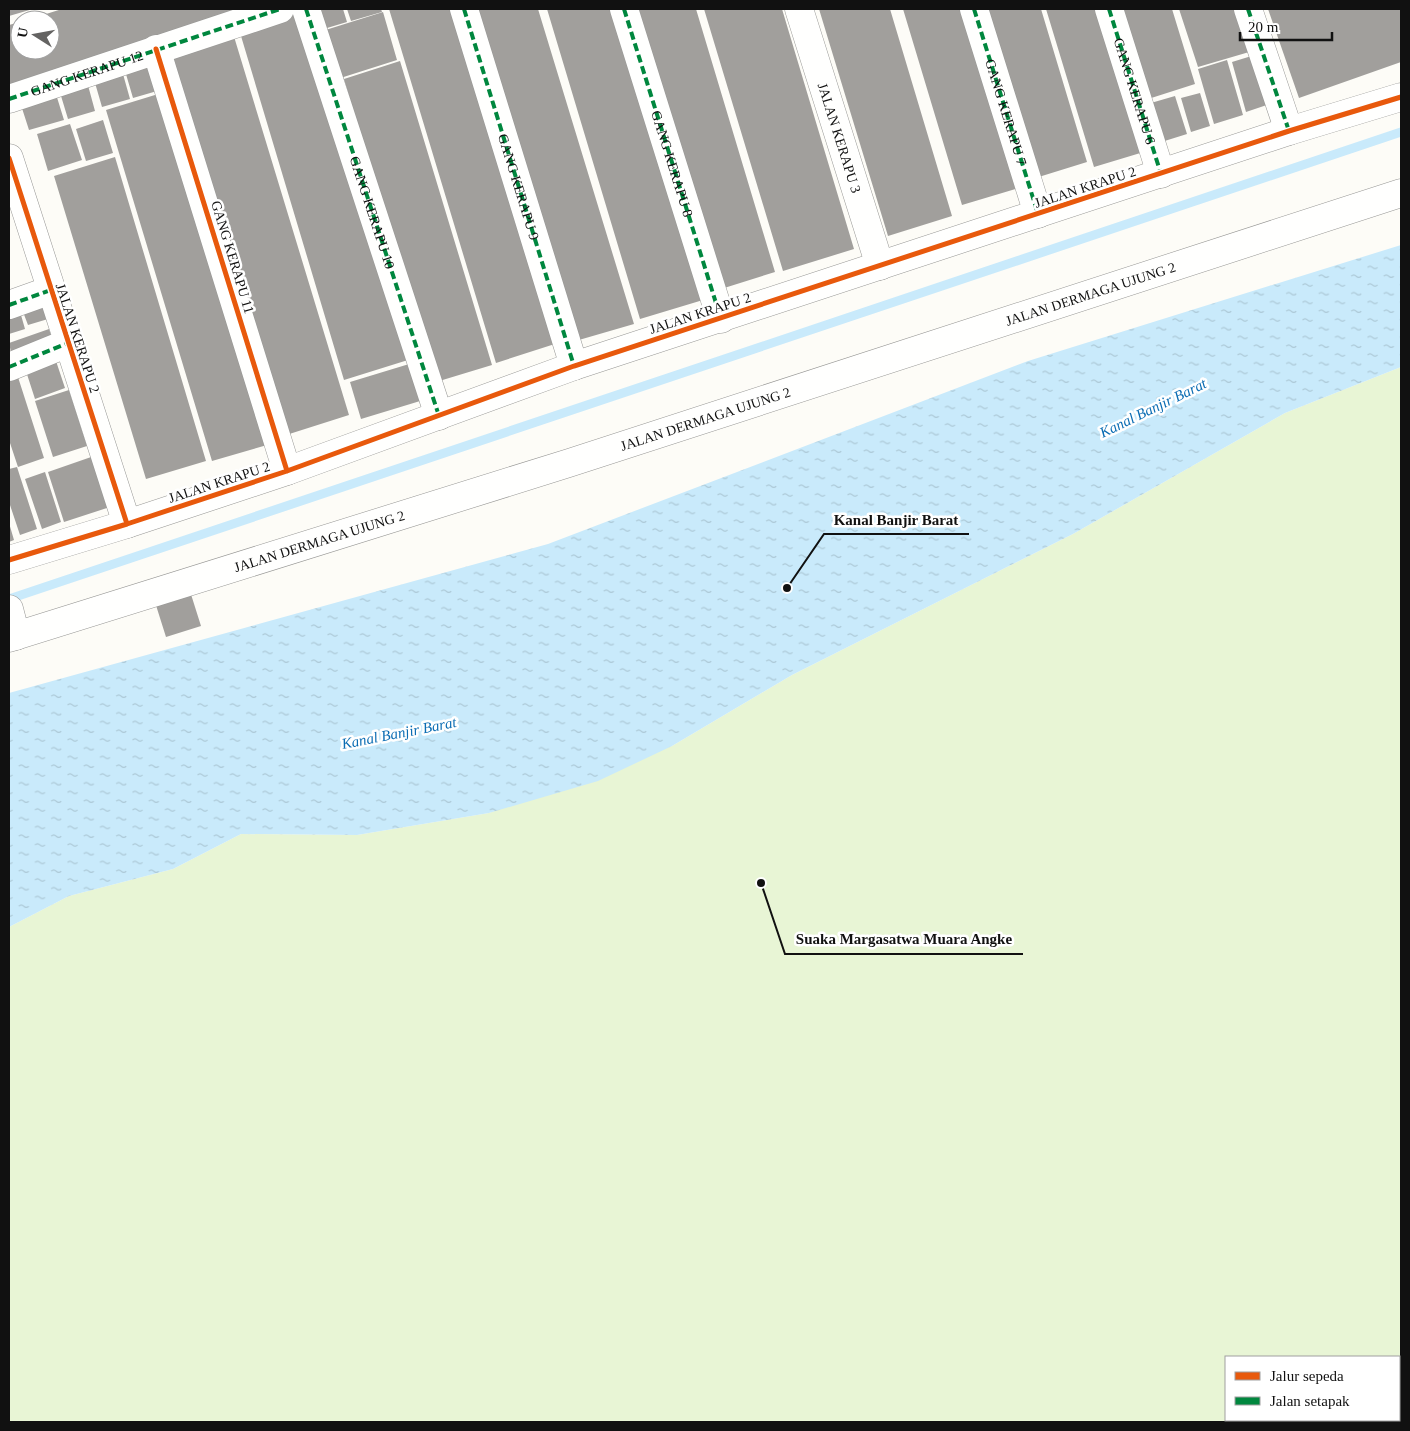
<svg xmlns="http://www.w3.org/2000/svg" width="1410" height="1431" font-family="'Times New Roman',serif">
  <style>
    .park { fill: #e8f5d5; fill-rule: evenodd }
    .water { fill: url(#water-ripples) }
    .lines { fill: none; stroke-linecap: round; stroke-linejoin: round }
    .stream { stroke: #c9eafb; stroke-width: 9 }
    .building { fill: #a19f9c }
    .minor-casing { stroke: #979795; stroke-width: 29 }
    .minor { stroke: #fffffe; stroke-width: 28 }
    .quiet { stroke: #00873e; stroke-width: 4; stroke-dasharray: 8 4; stroke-linecap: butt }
    .cycleway-casing { stroke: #fff; stroke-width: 8 }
    .cycleway { stroke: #e8590c; stroke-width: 5 }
    .labels { text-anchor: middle; stroke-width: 5; stroke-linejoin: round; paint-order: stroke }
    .street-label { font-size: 14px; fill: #111; stroke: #fff }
    .water-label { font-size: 15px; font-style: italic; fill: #0a6cb3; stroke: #fff }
    .leader { fill: none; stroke: #111; stroke-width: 2 }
    .callout-dot { fill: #111; stroke: #fff; stroke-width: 2 }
    .callout-label { font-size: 15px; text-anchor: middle; font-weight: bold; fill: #111; stroke: #fff; stroke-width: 5; stroke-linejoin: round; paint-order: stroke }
  </style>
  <defs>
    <pattern id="water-ripples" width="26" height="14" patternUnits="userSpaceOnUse" patternTransform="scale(1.25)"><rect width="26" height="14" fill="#c9eafb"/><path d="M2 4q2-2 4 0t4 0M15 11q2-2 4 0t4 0" fill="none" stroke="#acc8d6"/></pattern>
  </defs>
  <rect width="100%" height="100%" fill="#fdfcf7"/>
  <path class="park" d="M 1401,367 L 1401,1422 L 9,1422 L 9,927 L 69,896 L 173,869 L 241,834 L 357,835 L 489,813 L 672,746 L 792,675 L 1073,534 L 1285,413 ZM 1226,1357 L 1399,1357 L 1399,1420 L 1226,1420 Z"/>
  <path class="water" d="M 1401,245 L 1401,367 L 1285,413 L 1073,534 L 792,675 L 672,746 L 598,781 L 489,813 L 357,835 L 241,834 L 173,869 L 69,896 L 9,927 L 9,693 L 548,544 L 1028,361 Z"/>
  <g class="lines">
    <path class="stream" d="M 9,599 L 1401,132"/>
  </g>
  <path class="building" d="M 9,9 L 33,9 L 9,16 Z
    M 62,9 L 260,9 L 9,89 L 9,25 L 20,22 L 20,50 L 50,50 L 50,20 L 27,20 Z
    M 294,9 L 408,360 L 344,380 L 238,26 Z
    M 310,9 L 343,9 L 347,22 L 317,31 Z
    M 347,9 L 381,9 L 382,12 L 351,21 Z
    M 389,9 L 461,9 L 561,342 L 496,363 Z
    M 471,9 L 538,9 L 634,324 L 572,342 Z
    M 547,9 L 615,9 L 703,300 L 640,319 Z
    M 636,9 L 696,9 L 775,272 L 721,289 Z
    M 704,9 L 782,9 L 854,249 L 783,271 Z
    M 819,9 L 890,9 L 952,216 L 888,236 Z
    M 903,9 L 969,9 L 1022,187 L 962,205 Z
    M 978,9 L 1041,9 L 1087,162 L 1029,180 Z
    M 1046,9 L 1104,9 L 1147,151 L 1094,167 Z
    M 1116,9 L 1172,9 L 1195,84 L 1145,100 Z
    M 1179,9 L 1243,9 L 1256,50 L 1198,67 Z
    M 1268,9 L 1401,9 L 1401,62 L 1299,98 Z
    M 383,12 L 397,60 L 331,81 L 316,33 Z
    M 232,30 L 349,415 L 283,436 L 167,50 Z
    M 154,54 L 164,89 L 133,98 L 123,64 Z
    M 1258,54 L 1273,103 L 1246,112 L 1232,62 Z
    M 1227,60 L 1243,115 L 1214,124 L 1198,69 Z
    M 400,61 L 492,365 L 436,382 L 344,79 Z
    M 121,67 L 130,99 L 102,107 L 93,76 Z
    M 86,78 L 95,111 L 68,119 L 58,86 Z
    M 55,91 L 64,120 L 29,130 L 20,102 Z
    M 168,91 L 274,443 L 212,461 L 106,110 Z
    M 1200,93 L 1210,126 L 1191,132 L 1181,98 Z
    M 1175,96 L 1187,134 L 1155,144 L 1144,105 Z
    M 103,120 L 113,153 L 86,161 L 76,129 Z
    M 70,124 L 82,160 L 48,171 L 37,134 Z
    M 115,157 L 206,461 L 146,479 L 54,176 Z
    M 40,298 L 48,319 L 28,325 L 20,304 Z
    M 19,308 L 25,329 L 9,334 L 9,311 Z
    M 49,329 L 54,344 L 12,357 L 9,343 Z
    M 54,355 L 65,388 L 35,399 L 24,365 Z
    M 419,361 L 430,398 L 361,419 L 350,382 Z
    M 17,374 L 44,458 L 18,467 L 9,440 L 9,377 Z
    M 69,390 L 87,446 L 53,457 L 35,401 Z
    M 94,456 L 110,507 L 64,522 L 48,472 Z
    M 17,467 L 37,529 L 20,535 L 9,502 L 9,469 Z
    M 45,472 L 61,522 L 42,529 L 25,479 Z
    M 9,523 L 14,540 L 9,542 Z
    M 189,588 L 201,626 L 166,637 L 154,599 Z"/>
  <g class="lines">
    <g class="minor-casing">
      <g id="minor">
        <path id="s1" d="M 306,9 L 439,416"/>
        <path id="s2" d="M 464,9 L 574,366"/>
        <path d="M 624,9 L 721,319"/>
        <path id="s3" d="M 799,9 L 880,266"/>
        <path d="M 974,9 L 1038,214"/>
        <path id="s4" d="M 1109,9 L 1161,174"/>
        <path d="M 1248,9 L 1289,131"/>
        <path d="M 156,49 L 287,471"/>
        <path d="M 9,99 L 280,9"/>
        <path d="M 9,158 L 127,524"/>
        <path d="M 9,305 L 51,290"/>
        <path d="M 9,367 L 68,343"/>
        <path d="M 9,560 L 127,524 L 287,471 L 574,366 L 1289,131 L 1401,97"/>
        <path d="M 9,609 L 16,636"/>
        <path id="s5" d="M 9,638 L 569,463 L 1401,193"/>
      </g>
    </g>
    <use href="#minor" class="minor"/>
    <g class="quiet">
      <path d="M 306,9 L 439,416"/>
      <path d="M 464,9 L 574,366"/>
      <path id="s6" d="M 624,9 L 721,319"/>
      <path id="s7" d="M 974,9 L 1038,214"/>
      <path d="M 1109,9 L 1161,174"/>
      <path d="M 1248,9 L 1289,131"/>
      <path id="s8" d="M 9,99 L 280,9"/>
      <path d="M 9,305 L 51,290"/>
      <path d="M 9,367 L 68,343"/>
    </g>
    <g class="cycleway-casing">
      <path id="cycleway" d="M 156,49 L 287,471
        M 9,158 L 127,524
        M 9,560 L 127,524 L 287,471 L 574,366 L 1289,131 L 1401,97"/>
    </g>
    <use href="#cycleway" class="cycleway"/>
  </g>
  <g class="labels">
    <g class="street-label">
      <text dy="5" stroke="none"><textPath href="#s8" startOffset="82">GANG KERAPU 12</textPath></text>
      <text dy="5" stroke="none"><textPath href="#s4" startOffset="86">GANG KERAPU 6</textPath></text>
      <text dy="5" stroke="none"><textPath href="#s7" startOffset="108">GANG KERAPU 7</textPath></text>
      <text dy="5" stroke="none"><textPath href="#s3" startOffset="135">JALAN KERAPU 3</textPath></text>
      <text dy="5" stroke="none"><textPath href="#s6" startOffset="162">GANG KERAPU 8</textPath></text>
      <text dy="5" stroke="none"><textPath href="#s2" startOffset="186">GANG KERAPU 9</textPath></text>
      <text transform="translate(1085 187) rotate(-18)" y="5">JALAN KRAPU 2</text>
      <text dy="5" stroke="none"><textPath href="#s1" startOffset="214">GANG KERAPU 10</textPath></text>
      <text transform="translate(233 257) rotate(73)" y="5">GANG KERAPU 11</text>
      <text dy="5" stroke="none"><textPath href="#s5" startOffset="1135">JALAN DERMAGA UJUNG 2</textPath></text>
      <text transform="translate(700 313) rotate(-18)" y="5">JALAN KRAPU 2</text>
      <text transform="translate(78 338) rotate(72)" y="5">JALAN KERAPU 2</text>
      <text dy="5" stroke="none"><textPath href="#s5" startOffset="730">JALAN DERMAGA UJUNG 2</textPath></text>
      <text transform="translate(219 482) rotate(-18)" y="5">JALAN KRAPU 2</text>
      <text dy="5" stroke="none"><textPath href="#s5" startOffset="325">JALAN DERMAGA UJUNG 2</textPath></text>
    </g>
    <g class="water-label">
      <text transform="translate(1153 408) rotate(-26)" y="5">Kanal Banjir Barat</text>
      <text transform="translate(399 733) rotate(-11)" y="5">Kanal Banjir Barat</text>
    </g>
  </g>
  <path class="leader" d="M787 588L824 534H969M761 883L785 954H1023"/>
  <g class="callout-dot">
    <circle cx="787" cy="588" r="5"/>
    <circle cx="761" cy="883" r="5"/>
  </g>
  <g class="callout-label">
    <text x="896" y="525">Kanal Banjir Barat</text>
    <text x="904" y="944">Suaka Margasatwa Muara Angke</text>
  </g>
  <rect width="1410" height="1431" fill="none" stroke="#111111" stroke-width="20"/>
  <rect x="1225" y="1356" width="175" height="65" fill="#ffffff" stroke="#a0a0a0"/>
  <rect x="1235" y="1372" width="25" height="8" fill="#e8590c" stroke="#a0a0a0"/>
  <text x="1270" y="1381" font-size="15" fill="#111111">Jalur sepeda</text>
  <rect x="1235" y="1397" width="25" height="8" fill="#00873e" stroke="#a0a0a0"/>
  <text x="1270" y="1406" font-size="15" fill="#111111">Jalan setapak</text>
  <g transform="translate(35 35) rotate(281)"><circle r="24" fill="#ffffff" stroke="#a0a0a0"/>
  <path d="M0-4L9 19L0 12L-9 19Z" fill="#646362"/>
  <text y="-8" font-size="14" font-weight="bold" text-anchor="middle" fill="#111111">U</text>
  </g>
  <path d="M1240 32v8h92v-8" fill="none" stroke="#111111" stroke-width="2.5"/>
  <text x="1248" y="32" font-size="15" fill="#111111" stroke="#ffffff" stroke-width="4" paint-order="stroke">20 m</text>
</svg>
